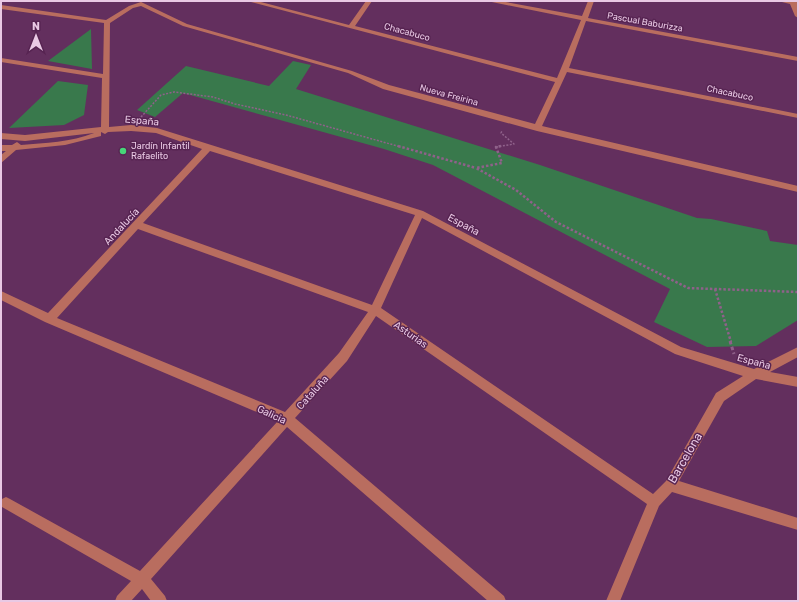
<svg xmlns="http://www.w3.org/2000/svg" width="799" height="602" font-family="Rubik,sans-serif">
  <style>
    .green { fill: #39794c }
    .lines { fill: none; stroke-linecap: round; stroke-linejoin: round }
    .path-far2 { stroke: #8f618a; stroke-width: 1.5; stroke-dasharray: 2 1.5; stroke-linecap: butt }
    .path-far1 { stroke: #8f618a; stroke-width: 2.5; stroke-dasharray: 2.5 2; stroke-linecap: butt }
    .path { stroke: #8f618a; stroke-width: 3; stroke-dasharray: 3.5 2.5; stroke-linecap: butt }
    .minor { fill: #b96d5f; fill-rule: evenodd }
    .poi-dot { fill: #47d779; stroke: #572452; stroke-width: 1.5 }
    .labels { text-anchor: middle; stroke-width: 3; stroke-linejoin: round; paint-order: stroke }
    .far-street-label { font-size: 9px; fill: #e9c9e4; stroke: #572452 }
    .far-poi-label { font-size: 9px; fill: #e9c9e4; stroke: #572452; text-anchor: start }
    .street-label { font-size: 10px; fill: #e9c9e4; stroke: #572452 }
    .near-street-label { font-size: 12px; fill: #e9c9e4; stroke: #572452 }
  </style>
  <rect width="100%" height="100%" fill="#632f5e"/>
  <path class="green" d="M 91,29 L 92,69 L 48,61 Z
    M 293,61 L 311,65 L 296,89 L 540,165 L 697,218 L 711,219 L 767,231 L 770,241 L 798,245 L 798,320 L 756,346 L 707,347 L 654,322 L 670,289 L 433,165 L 384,149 L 183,93 L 155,117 L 137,110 L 186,66 L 269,86 Z
    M 58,81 L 88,85 L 84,115 L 64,125 L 9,128 Z"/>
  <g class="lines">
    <path class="path-far2" d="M 141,117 L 161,95 L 174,92 L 213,97 L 235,104 L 286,115 L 401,147
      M 496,147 L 514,144 L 501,133 L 502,131"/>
    <path class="path-far1" d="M 398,146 L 476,168
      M 501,146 L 496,147 L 502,163 L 476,168 L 516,190 L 556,222 L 688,288 L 798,292
      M 715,289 L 731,342"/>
    <path class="path" d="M 730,341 L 734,354"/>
    <path class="minor" d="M 247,1 L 257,1 L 349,25 L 366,1 L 372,1 L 355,26 L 557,78 L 581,20 L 487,1 L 500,1 L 582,16 L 588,1 L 594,1 L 588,18 L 798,57 L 798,61 L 586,21 L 569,68 L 798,114 L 798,118 L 567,72 L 542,126 L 798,186 L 798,192 L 537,131 L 383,89 L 348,73 L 183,26 L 141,6 L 133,8 L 110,23 L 109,127 L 131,125 L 157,128 L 423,211 L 681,347 L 754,369 L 798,347 L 798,357 L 770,372 L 798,377 L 798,387 L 756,379 L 724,401 L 679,481 L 798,518 L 798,530 L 672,492 L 659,506 L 620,601 L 606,601 L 647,504 L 376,316 L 347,361 L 295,418 L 504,596 L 506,601 L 488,601 L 287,427 L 151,579 L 165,596 L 167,601 L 151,601 L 142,589 L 131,601 L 115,601 L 117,596 L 131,581 L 2,507 L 2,499 L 6,497 L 10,499 L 140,571 L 278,421 L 45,322 L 1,300 L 1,291 L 48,313 L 202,149 L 156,133 L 131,131 L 108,132 L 105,134 L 101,132 L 101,136 L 65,145 L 16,150 L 1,163 L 1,155 L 6,151 L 1,151 L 1,145 L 12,145 L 17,142 L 21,145 C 45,143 71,142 94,133 L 25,141 L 1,139 L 1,133 L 25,135 L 101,127 L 102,78 L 1,62 L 1,58 L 103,74 L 104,23 L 1,9 L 1,5 L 106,20 L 129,6 L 141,2 L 187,24 L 352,71 L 389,85 L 535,124 L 555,82 ZM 210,151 L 415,215 L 372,305 L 143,223 ZM 422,218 L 675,354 L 743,376 L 716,393 L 666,481 L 653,494 L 381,308 ZM 138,229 L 368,312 L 339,353 L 285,412 L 57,318 Z
      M 778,1 L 798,2 L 798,18 L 795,16 L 790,4 Z"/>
  </g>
  <circle class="poi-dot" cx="123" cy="151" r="4"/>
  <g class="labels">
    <g class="far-street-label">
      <text transform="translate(645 22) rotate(10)" y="3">Pascual Baburizza</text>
      <text transform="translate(407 32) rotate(15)" y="3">Chacabuco</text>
      <text transform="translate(730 93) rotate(12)" y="3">Chacabuco</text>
      <text transform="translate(449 95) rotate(15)" y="3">Nueva Freirina</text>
    </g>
    <g class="far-poi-label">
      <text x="131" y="149">Jardín Infantil<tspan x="131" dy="10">Rafaelito</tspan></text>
    </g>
    <g class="street-label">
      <text transform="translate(142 120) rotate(5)" y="4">España</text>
      <text transform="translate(464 224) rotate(28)" y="4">España</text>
      <text transform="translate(121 226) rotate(-47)" y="4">Andalucía</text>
      <text transform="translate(411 334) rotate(35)" y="4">Asturias</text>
      <text transform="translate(754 361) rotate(15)" y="4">España</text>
      <text transform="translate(312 392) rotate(-48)" y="4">Cataluña</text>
      <text transform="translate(272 414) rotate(25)" y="4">Galicia</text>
    </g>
    <g class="near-street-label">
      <text transform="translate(685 458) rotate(-60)" y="4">Barcelona</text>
    </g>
  </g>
  <rect width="799" height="602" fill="none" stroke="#e9c9e4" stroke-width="4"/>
  <g transform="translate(36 36)" stroke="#572452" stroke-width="3" paint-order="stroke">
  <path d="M0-3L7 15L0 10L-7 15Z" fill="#e9c9e4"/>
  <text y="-6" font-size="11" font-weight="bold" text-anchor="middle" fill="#e9c9e4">N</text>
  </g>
</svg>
